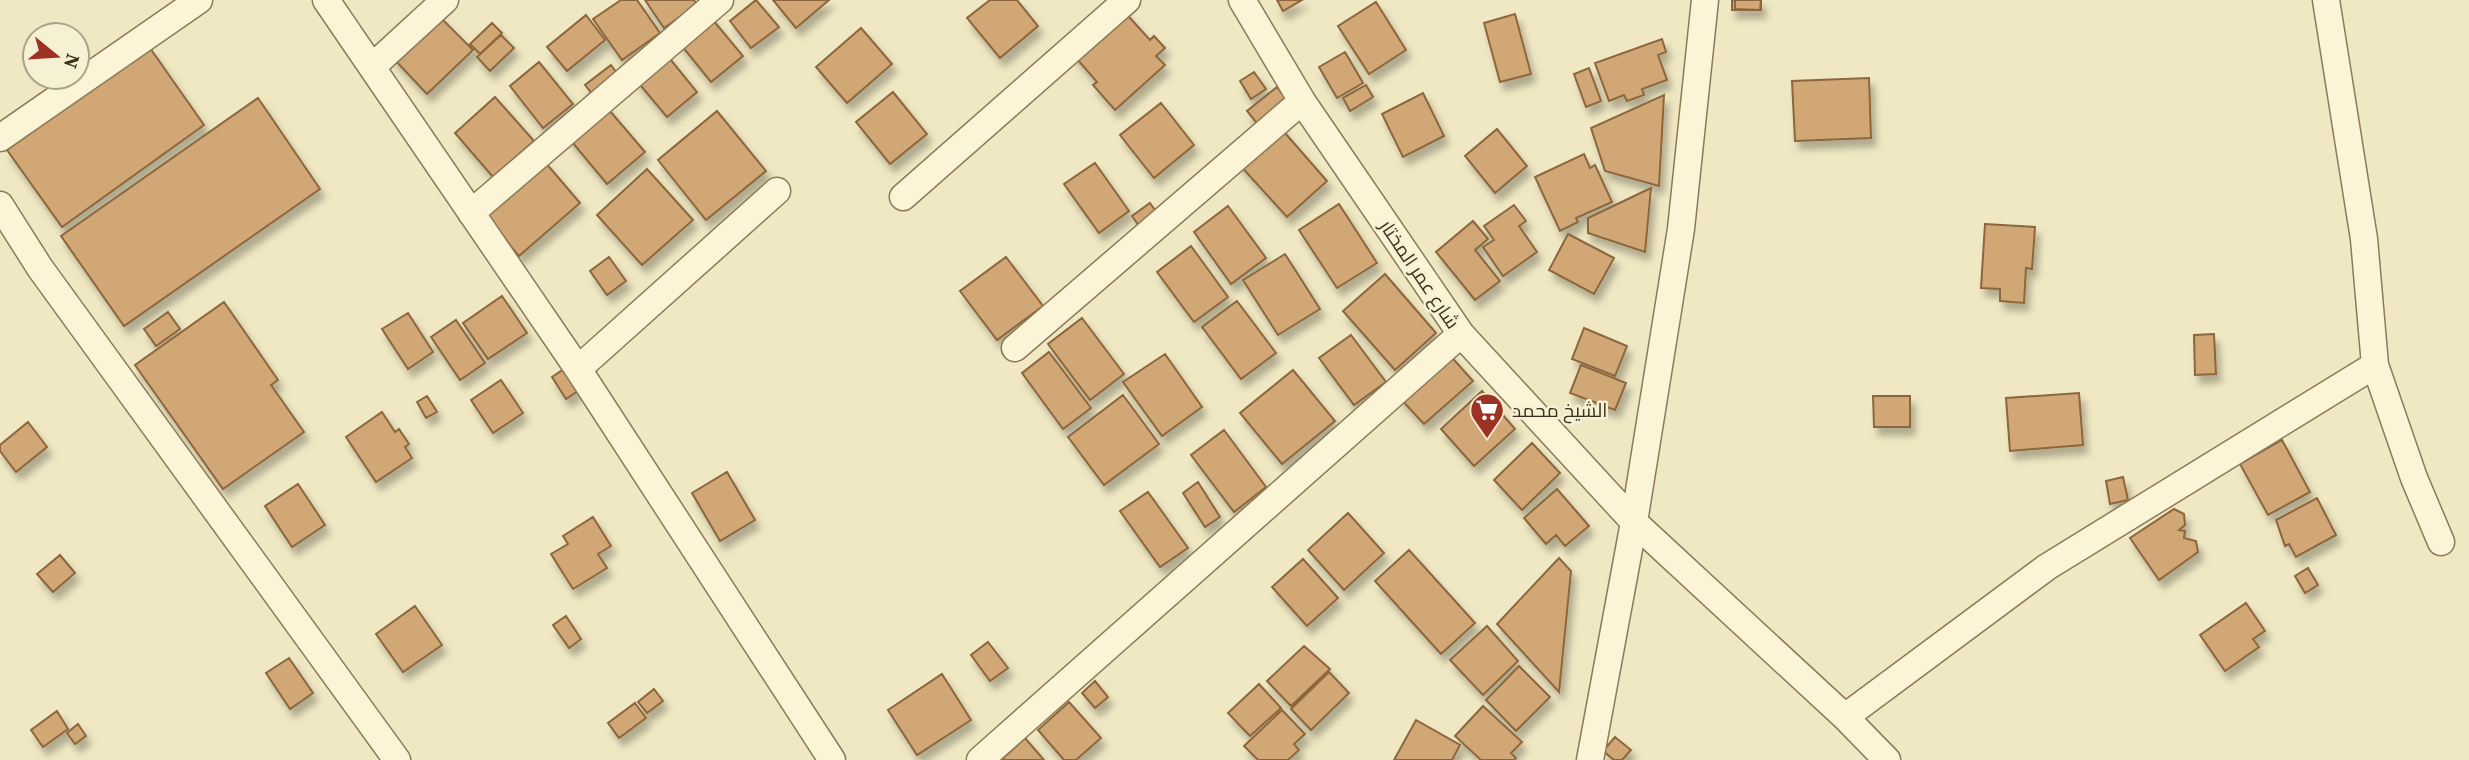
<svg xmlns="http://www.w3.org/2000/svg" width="2469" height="760" font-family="'Source Serif 4',Cairo,serif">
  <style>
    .building { fill: #d1a776; stroke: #8c663d; stroke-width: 2; filter: url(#shadow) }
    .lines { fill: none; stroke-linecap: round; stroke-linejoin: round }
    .minor-casing { stroke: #8c7a58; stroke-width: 29 }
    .minor { stroke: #fbf4d6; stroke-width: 26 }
    .labels { text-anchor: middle; stroke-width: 5; stroke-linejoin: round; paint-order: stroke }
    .street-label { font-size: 19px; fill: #3b2f1d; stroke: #f7f1d3 }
    .poi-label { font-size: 19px; fill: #3b2f1d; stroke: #f7f1d3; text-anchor: start }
  </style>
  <defs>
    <filter id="shadow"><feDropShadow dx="4.5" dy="8" stdDeviation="3.5" flood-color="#0004"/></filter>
  </defs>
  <rect width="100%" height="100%" fill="#f0e8c3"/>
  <path class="building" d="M 621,0 L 637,0 L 660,33 L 622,60 L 593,19 Z
    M 645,0 L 694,0 L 697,5 L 664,28 Z
    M 756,0 L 779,27 L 751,48 L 730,21 Z
    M 773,0 L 829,0 L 796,28 Z
    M 990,0 L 1017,0 L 1038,26 L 1000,58 L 967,18 Z
    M 1277,0 L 1302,0 L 1283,11 Z
    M 1732,0 L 1761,0 L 1761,10 L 1732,10 Z
    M 1735,0 L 1761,0 L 1760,10 L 1735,9 Z
    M 1376,2 L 1406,50 L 1369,74 L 1338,26 Z
    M 1121,8 L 1150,40 L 1154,36 L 1165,48 L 1156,56 L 1165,65 L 1115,110 L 1093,85 L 1097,82 L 1071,52 Z
    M 437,14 L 473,50 L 427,94 L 392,57 Z
    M 708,14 L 743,56 L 711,82 L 677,40 Z
    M 1515,14 L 1531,74 L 1500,82 L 1484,23 Z
    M 586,15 L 605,40 L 567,71 L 547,47 Z
    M 492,23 L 502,33 L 480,54 L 470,44 Z
    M 861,28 L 892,64 L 847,103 L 816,67 Z
    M 501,35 L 514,48 L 490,71 L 477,57 Z
    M 1662,39 L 1666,52 L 1658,55 L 1667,80 L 1642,89 L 1644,95 L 1627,101 L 1624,95 L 1609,101 L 1595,63 Z
    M 150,48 L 204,125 L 62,227 L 7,150 Z
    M 1345,52 L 1363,83 L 1337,98 L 1319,67 Z
    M 666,54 L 697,92 L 667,117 L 636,80 Z
    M 539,62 L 573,104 L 543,128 L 510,86 Z
    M 611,65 L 622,80 L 597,100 L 585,85 Z
    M 1589,68 L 1601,101 L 1586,107 L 1574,74 Z
    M 1254,72 L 1266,89 L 1251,99 L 1240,81 Z
    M 1869,78 L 1871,138 L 1795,141 L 1792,81 Z
    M 1366,85 L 1373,97 L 1350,111 L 1343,98 Z
    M 1277,87 L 1289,103 L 1260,127 L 1247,111 Z
    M 893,92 L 927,134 L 890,164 L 856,122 Z
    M 1423,93 L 1444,136 L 1403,157 L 1382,114 Z
    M 1664,95 L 1659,186 L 1605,171 L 1591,128 Z
    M 495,97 L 534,141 L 493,177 L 455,133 Z
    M 258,98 L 320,189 L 124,326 L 61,236 Z
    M 1161,103 L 1194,145 L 1154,178 L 1120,135 Z
    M 604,104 L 645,152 L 607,184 L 567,136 Z
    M 717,111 L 766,171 L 706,220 L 658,160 Z
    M 1278,125 L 1327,181 L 1287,217 L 1237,162 Z
    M 1497,129 L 1527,166 L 1495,193 L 1465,156 Z
    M 1584,154 L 1590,168 L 1595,165 L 1612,202 L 1576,218 L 1578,222 L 1560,231 L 1535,177 Z
    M 545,162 L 580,203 L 519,256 L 484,215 Z
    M 1095,163 L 1129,211 L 1099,233 L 1064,184 Z
    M 647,169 L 693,220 L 642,265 L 597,215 Z
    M 1651,188 L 1645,252 L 1588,233 L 1588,218 Z
    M 1150,203 L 1162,220 L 1144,233 L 1132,216 Z
    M 1339,204 L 1377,263 L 1337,288 L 1299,230 Z
    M 1514,205 L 1526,221 L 1519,226 L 1537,252 L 1503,276 L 1483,247 L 1494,240 L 1484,226 Z
    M 1228,206 L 1266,258 L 1231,284 L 1194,232 Z
    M 1473,221 L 1488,239 L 1475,250 L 1500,281 L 1475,300 L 1436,252 Z
    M 1985,224 L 2035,227 L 2032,269 L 2026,268 L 2024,303 L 2000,301 L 2000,289 L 1981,288 Z
    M 1568,234 L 1614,258 L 1594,294 L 1549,270 Z
    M 1191,246 L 1228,297 L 1194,322 L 1157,272 Z
    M 1285,254 L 1320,309 L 1278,335 L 1243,280 Z
    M 609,257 L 626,281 L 607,295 L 590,271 Z
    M 1006,257 L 1043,306 L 997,340 L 960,291 Z
    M 1385,274 L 1436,333 L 1395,370 L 1343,311 Z
    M 502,296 L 527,333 L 488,359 L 463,323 Z
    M 1237,301 L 1276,353 L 1241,379 L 1202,327 Z
    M 224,302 L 278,380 L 271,385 L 304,432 L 223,489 L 135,365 Z
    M 168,312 L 180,329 L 156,346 L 144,329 Z
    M 408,313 L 433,352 L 408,369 L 382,329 Z
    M 1082,318 L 1124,374 L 1090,400 L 1048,344 Z
    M 456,320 L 485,363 L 460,380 L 431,337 Z
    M 1584,328 L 1627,346 L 1615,376 L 1572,359 Z
    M 2214,334 L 2216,374 L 2195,375 L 2194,335 Z
    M 1351,335 L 1386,382 L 1354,405 L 1319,358 Z
    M 1049,352 L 1091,408 L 1063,429 L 1022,373 Z
    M 1447,352 L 1473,381 L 1424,424 L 1398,396 Z
    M 1165,354 L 1202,407 L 1162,436 L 1123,382 Z
    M 1581,365 L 1626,383 L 1615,410 L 1570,393 Z
    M 564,369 L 578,391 L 566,399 L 552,377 Z
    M 1293,370 L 1335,421 L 1282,464 L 1240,413 Z
    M 501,380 L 523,413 L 493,433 L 471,400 Z
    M 1482,391 L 1515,429 L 1474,466 L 1441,429 Z
    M 2079,393 L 2083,445 L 2010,451 L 2006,398 Z
    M 1123,395 L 1159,444 L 1104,485 L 1068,437 Z
    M 427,396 L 437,412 L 426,418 L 417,402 Z
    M 1873,396 L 1910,396 L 1910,427 L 1874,427 Z
    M 382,412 L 395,432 L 399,429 L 409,444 L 405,447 L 412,458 L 376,482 L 346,437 Z
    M 28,422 L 47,447 L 16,472 L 0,451 L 0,445 Z
    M 1224,430 L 1266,487 L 1234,512 L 1191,455 Z
    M 2282,440 L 2310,492 L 2268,515 L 2240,464 Z
    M 1532,443 L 1560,473 L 1522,510 L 1494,480 Z
    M 727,472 L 755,520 L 720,541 L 692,493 Z
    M 2123,477 L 2128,500 L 2110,504 L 2106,481 Z
    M 1198,482 L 1220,517 L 1205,527 L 1183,493 Z
    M 298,484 L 325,525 L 292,547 L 265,506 Z
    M 1557,489 L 1589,526 L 1565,546 L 1556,535 L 1546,544 L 1524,518 Z
    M 1148,492 L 1188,548 L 1160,567 L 1120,511 Z
    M 2317,498 L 2336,535 L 2296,557 L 2289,544 L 2285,546 L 2276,520 Z
    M 2174,509 L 2184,514 L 2185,525 L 2179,530 L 2185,531 L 2184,538 L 2196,541 L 2198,552 L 2159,580 L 2130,538 Z
    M 1348,513 L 1384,553 L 1344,590 L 1308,550 Z
    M 593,517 L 611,546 L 598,554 L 607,568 L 573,589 L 551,554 L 568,544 L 563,536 Z
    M 1409,550 L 1475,623 L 1441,654 L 1375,581 Z
    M 60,555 L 75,573 L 53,592 L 37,574 Z
    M 1559,558 L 1571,571 L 1559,692 L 1497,624 Z
    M 1303,559 L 1338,598 L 1307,626 L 1272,587 Z
    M 2308,568 L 2318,585 L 2305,593 L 2295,576 Z
    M 2246,603 L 2265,631 L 2253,639 L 2259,647 L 2225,671 L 2200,635 Z
    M 415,606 L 442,645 L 403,672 L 376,634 Z
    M 566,616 L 581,639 L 569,648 L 553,625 Z
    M 1487,626 L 1518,661 L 1483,695 L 1450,660 Z
    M 988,642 L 1008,668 L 990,681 L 971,655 Z
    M 1304,646 L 1330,669 L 1291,706 L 1267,681 Z
    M 289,658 L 313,693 L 290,709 L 266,673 Z
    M 1519,666 L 1550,697 L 1516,731 L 1486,700 Z
    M 1329,672 L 1349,693 L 1311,730 L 1291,709 Z
    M 942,674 L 971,720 L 917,755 L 888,710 Z
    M 1095,681 L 1108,697 L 1095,708 L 1082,693 Z
    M 1259,684 L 1281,708 L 1250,736 L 1228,713 Z
    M 654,689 L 663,701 L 647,713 L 638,702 Z
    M 1069,702 L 1101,738 L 1076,760 L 1064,760 L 1038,730 Z
    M 635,703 L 646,718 L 619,738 L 608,723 Z
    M 1483,706 L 1522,742 L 1511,753 L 1516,758 L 1514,760 L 1481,760 L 1455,736 Z
    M 1282,710 L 1305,734 L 1294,744 L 1299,750 L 1288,760 L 1258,760 L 1244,746 Z
    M 57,711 L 68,729 L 43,747 L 31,730 Z
    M 1416,720 L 1460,745 L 1452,760 L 1394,760 Z
    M 78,724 L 86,736 L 75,744 L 67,733 Z
    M 1615,737 L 1631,750 L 1622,760 L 1614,760 L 1603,751 Z
    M 1025,738 L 1044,760 L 1001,760 Z"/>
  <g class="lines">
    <g class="minor-casing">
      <path id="minor" d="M 326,0 L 578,369 L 832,760
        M 1242,0 L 1302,101 L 1461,334 L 1634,522 L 1845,717 L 1887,760
        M 2326,0 L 2364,239 L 2375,365 L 2414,478 L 2441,542
        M 372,67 L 445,0
        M 0,138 L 199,0
        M 903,197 L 1127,0
        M 0,205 L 40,268 L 397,760
        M 471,213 L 720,0
        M 1015,348 L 1302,101
        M 578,369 L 777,191
        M 1845,717 L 2047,567 L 2375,365
        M 980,760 L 1461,334
        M 1590,760 L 1634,522 L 1681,229 L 1705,0"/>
    </g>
    <use href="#minor" class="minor"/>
  </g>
  <defs>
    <g id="supermarket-pin" transform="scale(1.75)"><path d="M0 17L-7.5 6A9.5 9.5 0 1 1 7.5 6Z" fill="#9e3325" stroke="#f7f1d3"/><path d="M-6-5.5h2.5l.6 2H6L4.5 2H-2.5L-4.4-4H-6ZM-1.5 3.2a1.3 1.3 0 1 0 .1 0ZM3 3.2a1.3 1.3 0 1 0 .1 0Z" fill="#fff"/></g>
  </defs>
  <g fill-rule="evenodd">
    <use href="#supermarket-pin" x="1487" y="410"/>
  </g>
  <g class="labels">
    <g class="street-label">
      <text transform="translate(1420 274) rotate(56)" y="7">شارع عمر المختار</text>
    </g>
    <g class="poi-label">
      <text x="1512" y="417">الشيخ محمد</text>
    </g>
  </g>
  <g transform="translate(56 56) rotate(108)"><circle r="33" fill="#f7f1d3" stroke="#aca38a" stroke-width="2"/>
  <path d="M0-5L12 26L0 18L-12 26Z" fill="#9e3325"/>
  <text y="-10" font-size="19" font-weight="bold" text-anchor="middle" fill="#3b2f1d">N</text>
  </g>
</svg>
